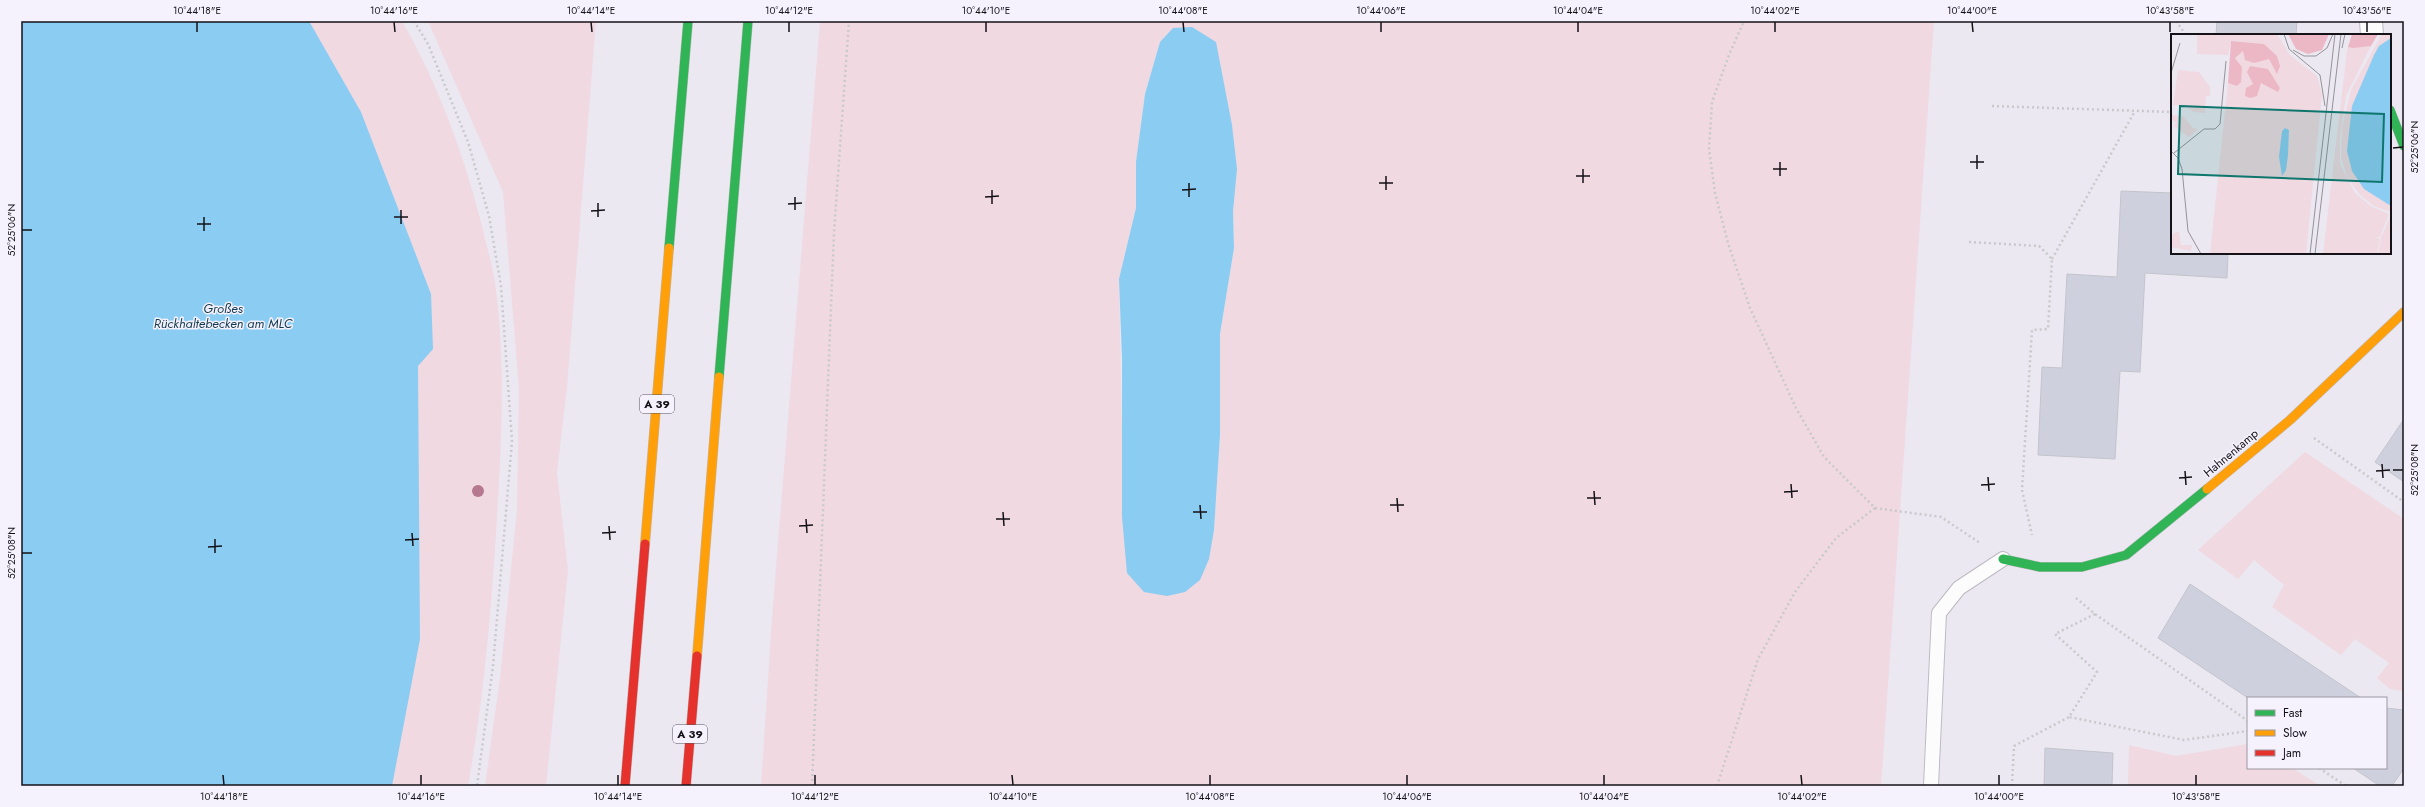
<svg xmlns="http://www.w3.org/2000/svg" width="2425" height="807" font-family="Jost,sans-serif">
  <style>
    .green { fill: #f0d9e0; fill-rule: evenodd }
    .water { fill: #8bccf2 }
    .building { fill: #ced1dd; stroke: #c3c4cb }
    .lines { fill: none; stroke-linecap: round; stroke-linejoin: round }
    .lane-casing { stroke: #bdbbc2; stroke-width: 16 }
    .street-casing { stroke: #bdbbc2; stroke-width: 24 }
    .fast-casing { stroke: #bdbbc2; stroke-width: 10 }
    .slow-casing { stroke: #bdbbc2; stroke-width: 10 }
    .jam-casing { stroke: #bdbbc2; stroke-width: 10 }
    .path { stroke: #c9c9cb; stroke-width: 2.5; stroke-dasharray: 2 3; stroke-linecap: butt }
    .lane { stroke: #fcfcfd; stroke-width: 14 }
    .street { stroke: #fcfcfd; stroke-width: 22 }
    .fast { stroke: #30b455; stroke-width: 9 }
    .slow { stroke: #ff9f0a; stroke-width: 9 }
    .jam { stroke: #e5322d; stroke-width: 9 }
    .tree { fill: #b6788f }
    .ticks { fill: none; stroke: #141217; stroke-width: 1.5 }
    .labels { text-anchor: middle; stroke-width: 3; stroke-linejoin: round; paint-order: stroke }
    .shield { fill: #f6f2fd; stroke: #58555c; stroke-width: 1 }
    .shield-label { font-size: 11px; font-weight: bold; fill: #141217 }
    .street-label { font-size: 12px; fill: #141217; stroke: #f6f2fd }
    .water-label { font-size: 13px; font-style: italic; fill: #133c51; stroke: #f6f2fd }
    .inset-road { fill: none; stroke: #95929a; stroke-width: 1 }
    .view { fill: #0f766e; fill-opacity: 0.15; stroke: #0f766e; stroke-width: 2 }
    .inset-edge { fill: none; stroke: #141217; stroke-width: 2 }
    .neatline { fill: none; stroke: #141217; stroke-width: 1.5 }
    .ticks-label { font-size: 10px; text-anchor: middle; fill: #141217 }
  </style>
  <rect width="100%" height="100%" fill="#ebe8f1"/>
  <path class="green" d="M 21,21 L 402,21 C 439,86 465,157 483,230 C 486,245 491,260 494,276 C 506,355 502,437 497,516 C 492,606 484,697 468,786 L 21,786 Z
    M 428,21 L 596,21 L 567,387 L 557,473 L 568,570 L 546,786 L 485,786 L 500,678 L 517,510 L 519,389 L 503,192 Z
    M 820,21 L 1934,21 L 1881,786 L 761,786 L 772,618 ZM 1160,42 L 1233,211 L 1234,248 L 1220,334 L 1220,435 L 1214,530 L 1122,431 L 1119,279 L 1136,208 L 1136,162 L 1145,94 Z
    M 2305,452 L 2404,519 L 2404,691 L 2390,689 L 2377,678 L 2389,663 L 2355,639 L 2341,655 L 2272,607 L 2284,585 L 2254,560 L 2238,579 L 2198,550 Z
    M 2248,744 L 2248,768 L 2292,768 L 2321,786 L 2128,786 L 2129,745 L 2176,756 Z"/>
  <path class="water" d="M 21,21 L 309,21 L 361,112 L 431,294 L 433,349 L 418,366 L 420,639 L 392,786 L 21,786 Z
    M 1192,27 L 1216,42 L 1232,125 L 1237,169 L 1233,211 L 1234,248 L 1220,334 L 1220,435 L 1214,530 L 1209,559 L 1200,580 L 1185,592 L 1167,596 L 1144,592 L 1127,573 L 1122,517 L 1122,359 L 1119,279 L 1136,208 L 1136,162 L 1145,94 L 1160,42 L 1173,28 Z"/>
  <path class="building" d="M 2217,21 L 2297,21 L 2296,35 L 2216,35 Z
    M 2121,191 L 2172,193 L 2172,253 L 2228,253 L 2227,278 L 2145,273 L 2140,372 L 2120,371 L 2115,459 L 2038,455 L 2042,367 L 2062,368 L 2067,274 L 2117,277 Z
    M 2404,419 L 2404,482 L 2375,462 Z
    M 2190,584 L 2361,698 L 2248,698 L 2158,638 Z
    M 2386,708 L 2404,710 L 2404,768 L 2392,786 L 2380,786 L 2353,768 L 2386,768 Z
    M 2045,748 L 2113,753 L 2112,786 L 2044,786 Z"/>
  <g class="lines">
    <g class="lane-casing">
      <path id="lane" d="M 1931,786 L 1939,613 L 1959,588 L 2003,559"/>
    </g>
    <g class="street-casing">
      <path id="street" d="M 2371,21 L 2372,35"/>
    </g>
    <g class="fast-casing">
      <path id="fast" d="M 2390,110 L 2404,146
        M 669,248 L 688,21
        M 719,377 L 748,21
        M 2003,559 L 2040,567 L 2082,567 L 2126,555 L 2207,489"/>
    </g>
    <g class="slow-casing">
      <path id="slow" d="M 2207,489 L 2290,420 L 2404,312
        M 645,544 L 669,248
        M 697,656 L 719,377"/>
    </g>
    <g class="jam-casing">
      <path id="jam" d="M 625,786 L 645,544
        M 686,786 L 697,656"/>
    </g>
    <path class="path" d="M 414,21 L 428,44 L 468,142 L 489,216 L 501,286 L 512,441 L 493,666 L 477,786
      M 2176,21 L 2186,35
      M 1992,106 L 2172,112
      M 1969,242 L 2039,246 L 2052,259 L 2048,329 L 2032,330 L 2022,490 L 2032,535
      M 2052,259 L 2135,111
      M 2314,438 L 2404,502
      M 1875,508 L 1941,517 L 1980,543
      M 2076,598 L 2095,614 L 2248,721
      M 2095,614 L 2055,634 L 2097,672 L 2069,717 L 2184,740 L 2248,731
      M 2319,768 L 2346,786
      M 812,786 L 834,232 L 849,21
      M 1717,786 L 1758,659 L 1795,592 L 1836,538 L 1875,508 L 1824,457 L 1796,408 L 1750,308 L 1728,243 L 1715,193 L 1709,149 L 1712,102 L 1729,55 L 1744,21
      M 2012,786 L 2014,746 L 2069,717"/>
    <use href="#lane" class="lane"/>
    <use href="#street" class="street"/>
    <use href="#fast" class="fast"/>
    <use href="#slow" class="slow"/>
    <use href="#jam" class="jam"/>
  </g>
  <circle class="tree" cx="478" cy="491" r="6"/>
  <path class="ticks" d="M 197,22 L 197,32M 394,22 L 395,32M 591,22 L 592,32M 789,22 L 789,32M 986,22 L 986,32M 1183,22 L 1184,32M 1381,22 L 1381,32M 1578,22 L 1578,32M 1775,22 L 1775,32M 1972,22 L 1973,32M 2170,22 L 2170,32M 2367,22 L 2367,32M 2393,148 L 2403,147M 1977,155 L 1977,169M 1780,162 L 1780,176M 1970,162 L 1984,162M 1583,169 L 1583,183M 1773,169 L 1787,169M 1386,176 L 1386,190M 1576,176 L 1590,176M 1189,183 L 1189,197M 1379,183 L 1393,183M 992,190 L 992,204M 1182,190 L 1196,189M 795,197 L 795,210M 985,197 L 999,196M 598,203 L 598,217M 788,204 L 802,203M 401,210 L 401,224M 591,211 L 605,210M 204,217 L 204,231M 394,217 L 408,217M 197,224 L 211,224M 22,230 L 32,230M 2382,464 L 2383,478M 2393,470 L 2403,470M 2185,471 L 2186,485M 2376,471 L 2390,470M 1988,477 L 1989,491M 2179,478 L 2192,477M 1791,484 L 1792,498M 1981,485 L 1995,484M 1594,491 L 1595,505M 1784,492 L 1798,491M 1397,498 L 1398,512M 1587,498 L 1601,498M 1200,505 L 1201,519M 1390,505 L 1404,505M 1003,512 L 1004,526M 1193,512 L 1207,512M 806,519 L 807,533M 996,519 L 1010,519M 609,526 L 610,540M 799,526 L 813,525M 412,533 L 413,546M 602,533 L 616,532M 215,539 L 215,553M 405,540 L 419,539M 208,547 L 222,546M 22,553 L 32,553M 223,775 L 224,785M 421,775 L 421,785M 618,775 L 618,785M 815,775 L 815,785M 1012,775 L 1013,785M 1210,775 L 1210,785M 1407,775 L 1407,785M 1604,775 L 1604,785M 1801,775 L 1802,785M 1999,775 L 1999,785M 2196,775 L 2196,785"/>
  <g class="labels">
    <g class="shield">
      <rect x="640" y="395" width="34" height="18" rx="3"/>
      <rect x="673" y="725" width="34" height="18" rx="3"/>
    </g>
    <g class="shield-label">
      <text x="657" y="408">A 39</text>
      <text x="690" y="738">A 39</text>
    </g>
    <g class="street-label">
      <text transform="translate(2231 453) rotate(-40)" y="4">Hahnenkamp</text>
    </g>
    <g class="water-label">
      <text x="223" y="313">Großes<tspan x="223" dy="15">Rückhaltebecken am MLC</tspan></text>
    </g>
  </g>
  <g transform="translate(2171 34)">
    <rect width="220" height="220" fill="#ebe8f1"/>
    <path d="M 26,0 L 106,0 L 119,21 L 146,42 L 151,60 L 135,220 L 39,220 L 57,49 L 66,52 L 71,33 L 64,23 L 72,17 L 93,10 L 60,7 L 57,21 L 26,20 ZM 112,95 L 118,96 L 115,136 L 108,126 ZM 211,0 L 220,0 L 220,178 L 203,172 L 189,161 L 176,143 L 170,123 L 171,94 L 180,56 ZM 200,12 L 175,62 L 169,103 L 169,130 L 184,159 L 201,173 L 218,180 L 209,203 L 204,203 L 209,205 L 206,220 L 152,220 L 176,17 L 177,13 ZM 7,36 L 28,38 L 39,53 L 39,62 L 35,62 L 34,79 L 23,78 L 12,71 L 2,71 ZM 0,81 L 12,82 L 22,94 L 27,95 L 18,103 L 3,92 L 5,89 L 0,85 ZM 220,180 L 219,220 L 207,220 L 210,204 ZM 8,198 L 10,211 L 21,211 L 20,217 L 0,213 L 2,199 Z" fill="#f0d9e0" fill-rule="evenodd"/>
    <path d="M 117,0 L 158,0 L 151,16 L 137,20 L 125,15 ZM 181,0 L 207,0 L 200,12 L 182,14 L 177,13 ZM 60,7 L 93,10 L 106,22 L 109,32 L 106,40 L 98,25 L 83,29 L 74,26 L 72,17 L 64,24 L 71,33 L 70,48 L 66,52 L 57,49 ZM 79,32 L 97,35 L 109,54 L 107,58 L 90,49 L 86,62 L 79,64 L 74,62 L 75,54 L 82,50 L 76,38 Z" fill="#edb8c6"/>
    <path d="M 220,4 L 220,172 L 193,155 L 181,137 L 176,117 L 181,72 L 203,21 L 208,12 ZM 114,94 L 118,96 L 117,121 L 115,136 L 111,142 L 108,123 L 111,97 Z" fill="#8bccf2"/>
    <path class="inset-road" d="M 113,0 L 118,15 L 149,41 L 154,72M 171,14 L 174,0M 122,16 L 133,22 L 145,22 L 156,14 L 162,0M 0,39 L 9,9M 0,117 L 7,124 L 11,135 L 17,197 L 30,220M 3,119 L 33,95 L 44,95 L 49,90 L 55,27M 139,220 L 164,0M 144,220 L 170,0"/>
    <path class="view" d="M 9,72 L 213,80 L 211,148 L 7,140 Z"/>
    <rect width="220" height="220" class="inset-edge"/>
  </g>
  <rect width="2425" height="807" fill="none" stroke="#f6f2fd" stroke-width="44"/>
  <rect x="2247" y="697" width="140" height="72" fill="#f6f2fd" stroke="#9c98a1"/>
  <rect x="2255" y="710" width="20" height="6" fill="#30b455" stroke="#9c98a1"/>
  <text x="2283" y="717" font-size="12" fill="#141217">Fast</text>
  <rect x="2255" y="730" width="20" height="6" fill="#ff9f0a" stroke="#9c98a1"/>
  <text x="2283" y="737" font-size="12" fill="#141217">Slow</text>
  <rect x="2255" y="750" width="20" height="6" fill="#e5322d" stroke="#9c98a1"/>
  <text x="2283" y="757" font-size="12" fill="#141217">Jam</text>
  <rect x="22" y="22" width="2381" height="763" class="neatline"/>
  <g class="ticks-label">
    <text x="197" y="14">10°44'18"E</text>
    <text x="394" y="14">10°44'16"E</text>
    <text x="591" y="14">10°44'14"E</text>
    <text x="789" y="14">10°44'12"E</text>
    <text x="986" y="14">10°44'10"E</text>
    <text x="1183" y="14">10°44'08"E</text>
    <text x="1381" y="14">10°44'06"E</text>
    <text x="1578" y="14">10°44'04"E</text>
    <text x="1775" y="14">10°44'02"E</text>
    <text x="1972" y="14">10°44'00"E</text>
    <text x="2170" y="14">10°43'58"E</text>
    <text x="2367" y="14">10°43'56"E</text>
    <text transform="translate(2414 147) rotate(-90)" y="4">52°25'06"N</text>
    <text transform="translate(11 230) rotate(-90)" y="4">52°25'06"N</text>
    <text transform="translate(2414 470) rotate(-90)" y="4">52°25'08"N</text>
    <text transform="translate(11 553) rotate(-90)" y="4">52°25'08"N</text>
    <text x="224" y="800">10°44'18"E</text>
    <text x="421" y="800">10°44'16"E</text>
    <text x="618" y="800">10°44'14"E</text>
    <text x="815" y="800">10°44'12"E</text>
    <text x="1013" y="800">10°44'10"E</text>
    <text x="1210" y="800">10°44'08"E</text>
    <text x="1407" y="800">10°44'06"E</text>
    <text x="1604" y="800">10°44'04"E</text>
    <text x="1802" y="800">10°44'02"E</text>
    <text x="1999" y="800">10°44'00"E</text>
    <text x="2196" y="800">10°43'58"E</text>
  </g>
</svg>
